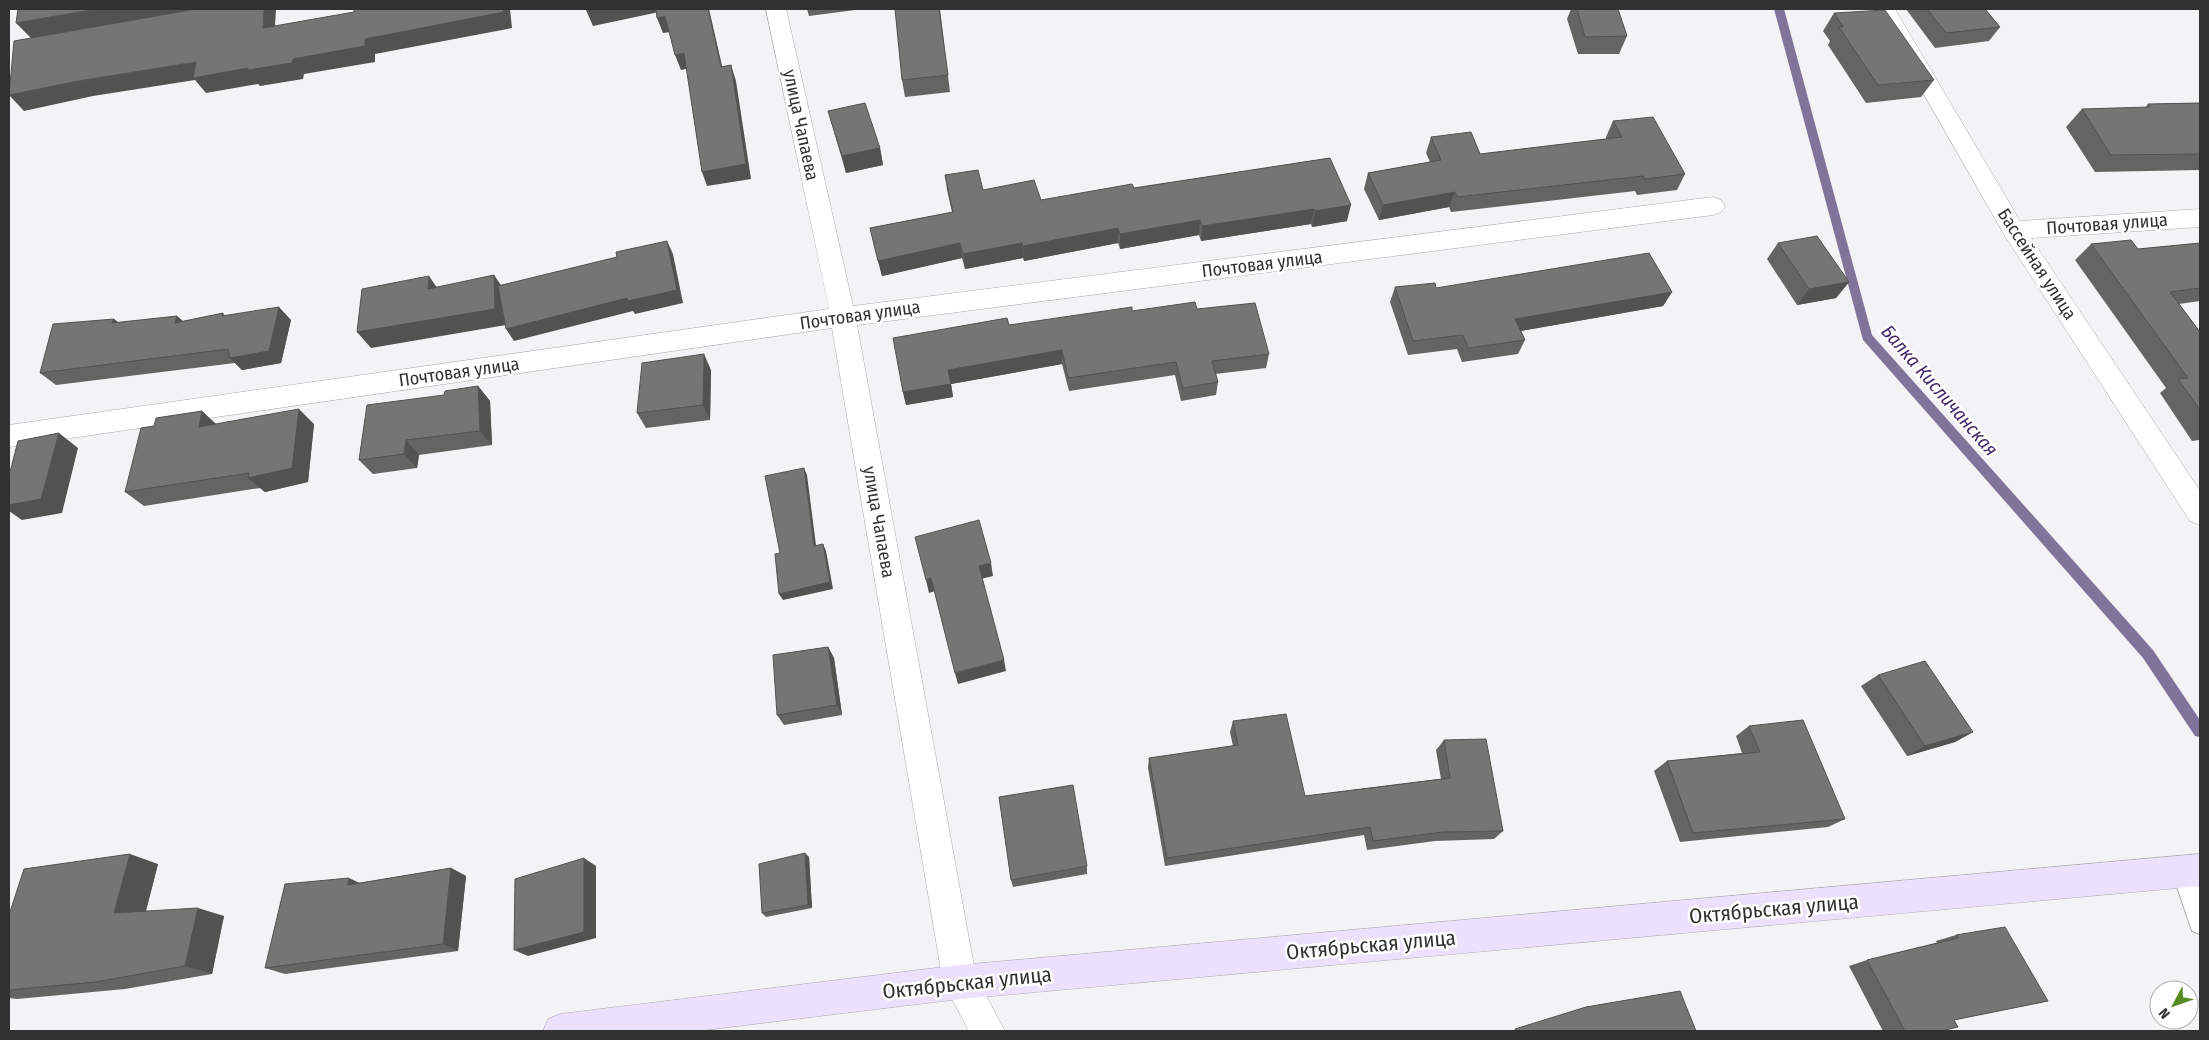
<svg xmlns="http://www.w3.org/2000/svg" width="2209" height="1040" font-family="'Fira Sans Condensed',sans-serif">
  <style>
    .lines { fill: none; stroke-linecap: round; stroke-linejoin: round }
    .stream { fill: #81749a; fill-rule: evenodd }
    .service-casing { stroke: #aaaaac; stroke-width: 2 }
    .minor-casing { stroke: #aaaaac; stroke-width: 1 }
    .secondary-casing { stroke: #aaaaac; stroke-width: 1 }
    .service { fill: #fff; fill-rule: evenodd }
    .minor { fill: #fff; fill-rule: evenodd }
    .secondary { fill: #ece1fd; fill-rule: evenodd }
    .wall { fill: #646563 }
    .shaded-wall { fill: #515350 }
    .building { fill: #747673; stroke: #515350 }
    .labels { text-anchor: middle; stroke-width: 5; stroke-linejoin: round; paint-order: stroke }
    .street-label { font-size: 18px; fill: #323132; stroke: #fff }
    .water-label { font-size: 19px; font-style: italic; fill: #44286a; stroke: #fff }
    .near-street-label { font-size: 21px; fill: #323132; stroke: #fff }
  </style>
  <rect width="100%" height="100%" fill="#f3f2f5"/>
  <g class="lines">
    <path class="stream" d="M 1774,9 L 1784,9 L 1872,335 L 2153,650 L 2200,720 L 2200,737 L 2195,736 L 2143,658 L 1863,340 Z"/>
    <g class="service-casing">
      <path id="service" d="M 2183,861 L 2191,864 L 2200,891 L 2200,934 L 2192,931 L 2172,872 L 2175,864 Z"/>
    </g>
    <g class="minor-casing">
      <path id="minor" d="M 766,9 L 786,9 L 853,306 L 1713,197 L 1721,200 L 1725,206 L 1721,212 L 1713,215 L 857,325 L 976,977 L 1005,1031 L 969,1031 L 943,982 L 832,328 L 9,447 L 9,425 L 829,309 Z
        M 1875,9 L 1895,9 L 2020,221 L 2200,209 L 2200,227 L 2031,238 L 2200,491 L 2200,525 L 2190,521 L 2005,236 Z"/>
    </g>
    <g class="secondary-casing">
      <path id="secondary" d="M 2200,854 L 2200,886 L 960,999 L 697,1031 L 543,1031 L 548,1019 L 560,1014 L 960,965 Z"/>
    </g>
    <use href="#service" class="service"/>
    <use href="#minor" class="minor"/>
    <use href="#secondary" class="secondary"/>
  </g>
  <path class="wall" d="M 807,9 L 863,9 L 809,16 Z
    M 940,9 L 950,92 L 905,97 L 902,80 Z
    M 1571,9 L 1618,9 L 1627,36 L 1619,54 L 1578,54 L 1567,19 Z
    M 1906,9 L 1985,9 L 2000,27 L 1989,41 L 1935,48 Z
    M 1834,13 L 1934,80 L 1921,97 L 1866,103 L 1828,45 L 1830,41 L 1823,31 Z
    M 2200,103 L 2200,170 L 2095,172 L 2066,127 L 2082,109 L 2145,108 L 2148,104 Z
    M 828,111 L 880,148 L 883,165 L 846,173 Z
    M 1613,121 L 1685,174 L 1677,190 L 1637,195 L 1635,191 L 1451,212 L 1449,207 L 1379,220 L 1364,189 L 1368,173 L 1430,162 L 1426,153 L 1431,137 L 1480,154 L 1606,139 L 1606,137 Z
    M 1330,158 L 1347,221 L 1312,227 L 1311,224 L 1201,241 L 1199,235 L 1120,249 L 1118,243 L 1024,261 L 1023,258 L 965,269 L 962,258 L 882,276 L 870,228 L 952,212 L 947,190 L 945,175 L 983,190 L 1041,200 L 1134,188 Z
    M 1778,243 L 1849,282 L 1836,298 L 1797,305 L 1767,259 Z
    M 2200,243 L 2200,301 L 2179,304 L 2200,332 L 2200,442 L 2199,440 L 2192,441 L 2160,393 L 2166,388 L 2075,260 L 2091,244 L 2138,249 Z
    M 1395,287 L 1436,288 L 1672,292 L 1663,306 L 1521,331 L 1525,340 L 1518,354 L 1462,362 L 1457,349 L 1408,355 L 1390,302 Z
    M 1197,309 L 1269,354 L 1266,368 L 1215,374 L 1218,382 L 1216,395 L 1181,401 L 1175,375 L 1069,391 L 1062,364 L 951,384 L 953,397 L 906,405 L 903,392 L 1009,325 L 1132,311 Z
    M 223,313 L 225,316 L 291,320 L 281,363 L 242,370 L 235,363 L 56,385 L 40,373 L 114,319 L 119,323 L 177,316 L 183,321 Z
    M 711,370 L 710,420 L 646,428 L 637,413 Z
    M 478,386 L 490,401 L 492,445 L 419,455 L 417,468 L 373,474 L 359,460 L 444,395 Z
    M 202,411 L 216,424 L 314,424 L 308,482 L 265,492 L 260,488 L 144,506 L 125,492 L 154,426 Z
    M 828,647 L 834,658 L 842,715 L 784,725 L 777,715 Z
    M 1878,675 L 1973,732 L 1955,742 L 1907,756 L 1861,686 Z
    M 1233,721 L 1305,796 L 1441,779 L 1436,750 L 1444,740 L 1503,831 L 1494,839 L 1435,841 L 1367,850 L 1364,835 L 1165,866 L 1148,768 L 1149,758 L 1233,746 L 1230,732 Z
    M 1749,726 L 1845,819 L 1828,827 L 1680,842 L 1654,771 L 1667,761 L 1742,753 L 1736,736 Z
    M 809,857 L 812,908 L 766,917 L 762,913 Z
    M 158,864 L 146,911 L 224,916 L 212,974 L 125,989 L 17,999 L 9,998 L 9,915 Z
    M 1087,866 L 1087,874 L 1013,887 L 1011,880 Z
    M 451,868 L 466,876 L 458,951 L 285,974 L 265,968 L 359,883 Z
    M 1956,935 L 2048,1001 L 1954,1020 L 1941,1031 L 1883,1031 L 1849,966 L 1867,960 L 1937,943 L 1936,941 Z"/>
  <path class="shaded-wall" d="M 96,9 L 199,9 L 31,38 L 16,23 Z
    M 264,9 L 276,9 L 274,44 L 263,28 Z
    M 503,9 L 510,9 L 512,28 L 375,54 L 375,62 L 304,74 L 303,79 L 260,86 L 258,84 L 206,93 L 195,80 L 93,96 L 24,111 L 9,95 L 78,81 L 196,62 L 293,59 L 365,39 Z
    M 594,9 L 658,9 L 659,12 L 593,26 L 586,10 Z
    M 708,9 L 709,9 L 726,83 L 721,67 Z
    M 665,16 L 670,32 L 663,33 L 657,18 Z
    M 684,53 L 690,68 L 681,70 L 675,55 Z
    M 731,65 L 736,81 L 751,179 L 707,186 L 702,172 Z
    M 880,148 L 883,165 L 846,173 L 842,156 Z
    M 1455,192 L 1449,207 L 1379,220 L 1383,205 Z
    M 1351,205 L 1347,221 L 1312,227 L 1315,211 Z
    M 1314,209 L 1311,224 L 1201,241 L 1202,226 Z
    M 1200,220 L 1199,235 L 1120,249 L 1120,234 Z
    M 1118,228 L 1118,243 L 1024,261 L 1023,246 Z
    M 667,241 L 673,254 L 683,303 L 635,314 L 633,311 L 514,341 L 506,329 Z
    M 960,243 L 962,258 L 882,276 L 878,261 Z
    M 1022,243 L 1023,258 L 965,269 L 963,254 Z
    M 494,275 L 505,291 L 506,325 L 371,348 L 357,332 Z
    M 429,276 L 440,292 L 428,289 Z
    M 1849,282 L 1836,298 L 1797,305 L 1809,289 Z
    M 1672,292 L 1663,306 L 1509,333 L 1515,319 Z
    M 279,307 L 291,320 L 281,363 L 242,370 L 230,358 Z
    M 177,316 L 190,328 L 175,323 Z
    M 114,319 L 128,331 L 112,323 Z
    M 1062,350 L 1062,364 L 951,384 L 953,397 L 906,405 L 903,392 L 948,370 Z
    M 704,354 L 711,370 L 710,420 L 703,405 Z
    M 478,386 L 490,401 L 492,445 L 480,431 Z
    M 299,409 L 314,424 L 308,482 L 265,492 L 248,478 Z
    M 202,411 L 218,426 L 199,427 Z
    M 59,433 L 78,448 L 62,513 L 22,520 L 9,511 L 9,505 Z
    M 406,440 L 419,455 L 417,468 L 404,454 Z
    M 804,468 L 807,475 L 817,553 L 814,546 Z
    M 823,544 L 826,551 L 833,589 L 783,600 L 779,594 Z
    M 991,563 L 993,576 L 981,579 L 979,566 Z
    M 931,578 L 935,591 L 929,593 L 926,580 Z
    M 828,647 L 834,658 L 842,715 L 837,705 Z
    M 1004,660 L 1006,671 L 958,684 L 955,673 Z
    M 1973,732 L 1955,742 L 1907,756 L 1925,746 Z
    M 805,853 L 809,857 L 812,908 L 808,905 Z
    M 130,854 L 158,864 L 143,922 L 114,913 Z
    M 584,858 L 596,866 L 596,938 L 528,956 L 514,950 Z
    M 451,868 L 466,876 L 458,951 L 443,944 Z
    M 349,878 L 366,886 L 348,885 Z
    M 198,908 L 224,916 L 212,974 L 185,966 Z"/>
  <path class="building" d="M 18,9 L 96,9 L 16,23 Z
    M 196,9 L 264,9 L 263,28 L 354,12 L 354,9 L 503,9 L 504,12 L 365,39 L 365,46 L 293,59 L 292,63 L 248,70 L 248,68 L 193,78 L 196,62 L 78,81 L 9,95 L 14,41 Z
    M 656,9 L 708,9 L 721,67 L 731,65 L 746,164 L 702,172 L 684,53 L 675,55 L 665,16 L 657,18 Z
    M 895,9 L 939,9 L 948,75 L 902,80 Z
    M 1577,9 L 1618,9 L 1627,36 L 1585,37 Z
    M 1927,9 L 1985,9 L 2000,27 L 1946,33 Z
    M 1885,10 L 1934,80 L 1878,85 L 1839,27 L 1843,27 L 1834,13 Z
    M 865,103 L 880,148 L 842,156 L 828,111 Z
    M 2200,103 L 2200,154 L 2111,155 L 2082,109 L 2150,107 L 2148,104 Z
    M 1653,117 L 1685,174 L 1645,179 L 1643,176 L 1457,197 L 1455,192 L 1383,205 L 1368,173 L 1441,160 L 1431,137 L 1471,132 L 1480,154 L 1622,137 L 1613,121 Z
    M 1330,158 L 1351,205 L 1315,211 L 1314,209 L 1202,226 L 1200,220 L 1120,234 L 1118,228 L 1023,246 L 1022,243 L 963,254 L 960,243 L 878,261 L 870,228 L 953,212 L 945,175 L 978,170 L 983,190 L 1034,180 L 1041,200 L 1132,184 L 1134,188 Z
    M 1817,236 L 1849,282 L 1809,289 L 1778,243 Z
    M 2131,240 L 2138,249 L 2200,243 L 2200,288 L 2170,292 L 2200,332 L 2200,410 L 2178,379 L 2188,378 L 2091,244 Z
    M 667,241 L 677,290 L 628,301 L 627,298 L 506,329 L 498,286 L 617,257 L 616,252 Z
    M 1649,253 L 1672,292 L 1515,319 L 1525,340 L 1468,348 L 1463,335 L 1413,341 L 1395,287 L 1435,283 L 1436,288 Z
    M 494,275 L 495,309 L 357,332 L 362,289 L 429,276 L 428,289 Z
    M 1195,302 L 1197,309 L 1255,303 L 1269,354 L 1212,361 L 1218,382 L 1183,388 L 1176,362 L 1068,378 L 1062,350 L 948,370 L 951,384 L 903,392 L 893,338 L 1007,318 L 1009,325 L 1132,307 L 1132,311 Z
    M 279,307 L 269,351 L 230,358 L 228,349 L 40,373 L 53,324 L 114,319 L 112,323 L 177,316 L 175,323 L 223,313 L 222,316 Z
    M 704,354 L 703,405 L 637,413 L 642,363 Z
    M 478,386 L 480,431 L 406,440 L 404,454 L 359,460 L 367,405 L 444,395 L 445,391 Z
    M 299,409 L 292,468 L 248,478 L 249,473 L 125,492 L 141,428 L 154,426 L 156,418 L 202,411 L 199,427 Z
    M 59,433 L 41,499 L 9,505 L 9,476 L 18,441 Z
    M 804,468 L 814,546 L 823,544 L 830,582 L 779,594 L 775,554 L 780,553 L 765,476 Z
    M 979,520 L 991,563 L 979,566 L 1004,660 L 955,673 L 931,578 L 926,580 L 915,537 Z
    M 828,647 L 837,705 L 777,715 L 773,655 Z
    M 1925,661 L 1973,732 L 1925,746 L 1878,675 Z
    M 1286,714 L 1305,796 L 1450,778 L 1444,740 L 1486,739 L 1503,831 L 1443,832 L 1373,841 L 1370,827 L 1167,858 L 1149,758 L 1238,745 L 1233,721 Z
    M 1803,720 L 1845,819 L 1693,833 L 1667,761 L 1760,752 L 1749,726 Z
    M 1073,785 L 1087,866 L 1011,880 L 999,797 Z
    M 805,853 L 808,905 L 762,913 L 759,864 Z
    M 130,854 L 114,913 L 198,908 L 185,966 L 95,982 L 9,990 L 9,915 L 24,869 Z
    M 584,858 L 584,932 L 514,950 L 515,879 Z
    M 451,868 L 443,944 L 265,968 L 285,884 L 349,878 L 348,885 Z
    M 2005,927 L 2048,1001 L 1954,1020 L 1958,1027 L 1941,1031 L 1905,1031 L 1867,960 L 1958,938 L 1956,935 Z
    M 1680,991 L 1696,1031 L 1515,1031 L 1515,1029 L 1586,1007 Z"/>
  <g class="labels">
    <g class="street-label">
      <text transform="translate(801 125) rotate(78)" y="6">улица Чапаева</text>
      <text transform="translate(2107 224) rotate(-4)" y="6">Почтовая улица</text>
      <text transform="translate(1262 264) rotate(-7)" y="6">Почтовая улица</text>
      <text transform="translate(2037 264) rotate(57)" y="6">Бассейная улица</text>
      <text transform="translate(860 315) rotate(-8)" y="6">Почтовая улица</text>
      <text transform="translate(459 372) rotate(-8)" y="6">Почтовая улица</text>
      <text transform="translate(879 522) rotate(80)" y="6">улица Чапаева</text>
    </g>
    <g class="water-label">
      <text transform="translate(1940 390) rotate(49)" y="7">Балка Кисличанская</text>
    </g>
    <g class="near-street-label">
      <text transform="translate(1774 909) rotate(-5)" y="7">Октябрьская улица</text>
      <text transform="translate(1371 945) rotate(-5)" y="7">Октябрьская улица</text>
      <text transform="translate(967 983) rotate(-6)" y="7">Октябрьская улица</text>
    </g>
  </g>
  <rect width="2209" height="1040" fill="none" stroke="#323132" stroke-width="20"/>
  <g transform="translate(2174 1005) rotate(229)"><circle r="24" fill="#ffffff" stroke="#adadad"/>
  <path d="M0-4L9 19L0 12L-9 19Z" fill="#568b24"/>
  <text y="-8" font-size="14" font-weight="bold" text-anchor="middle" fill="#323132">N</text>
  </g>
</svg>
